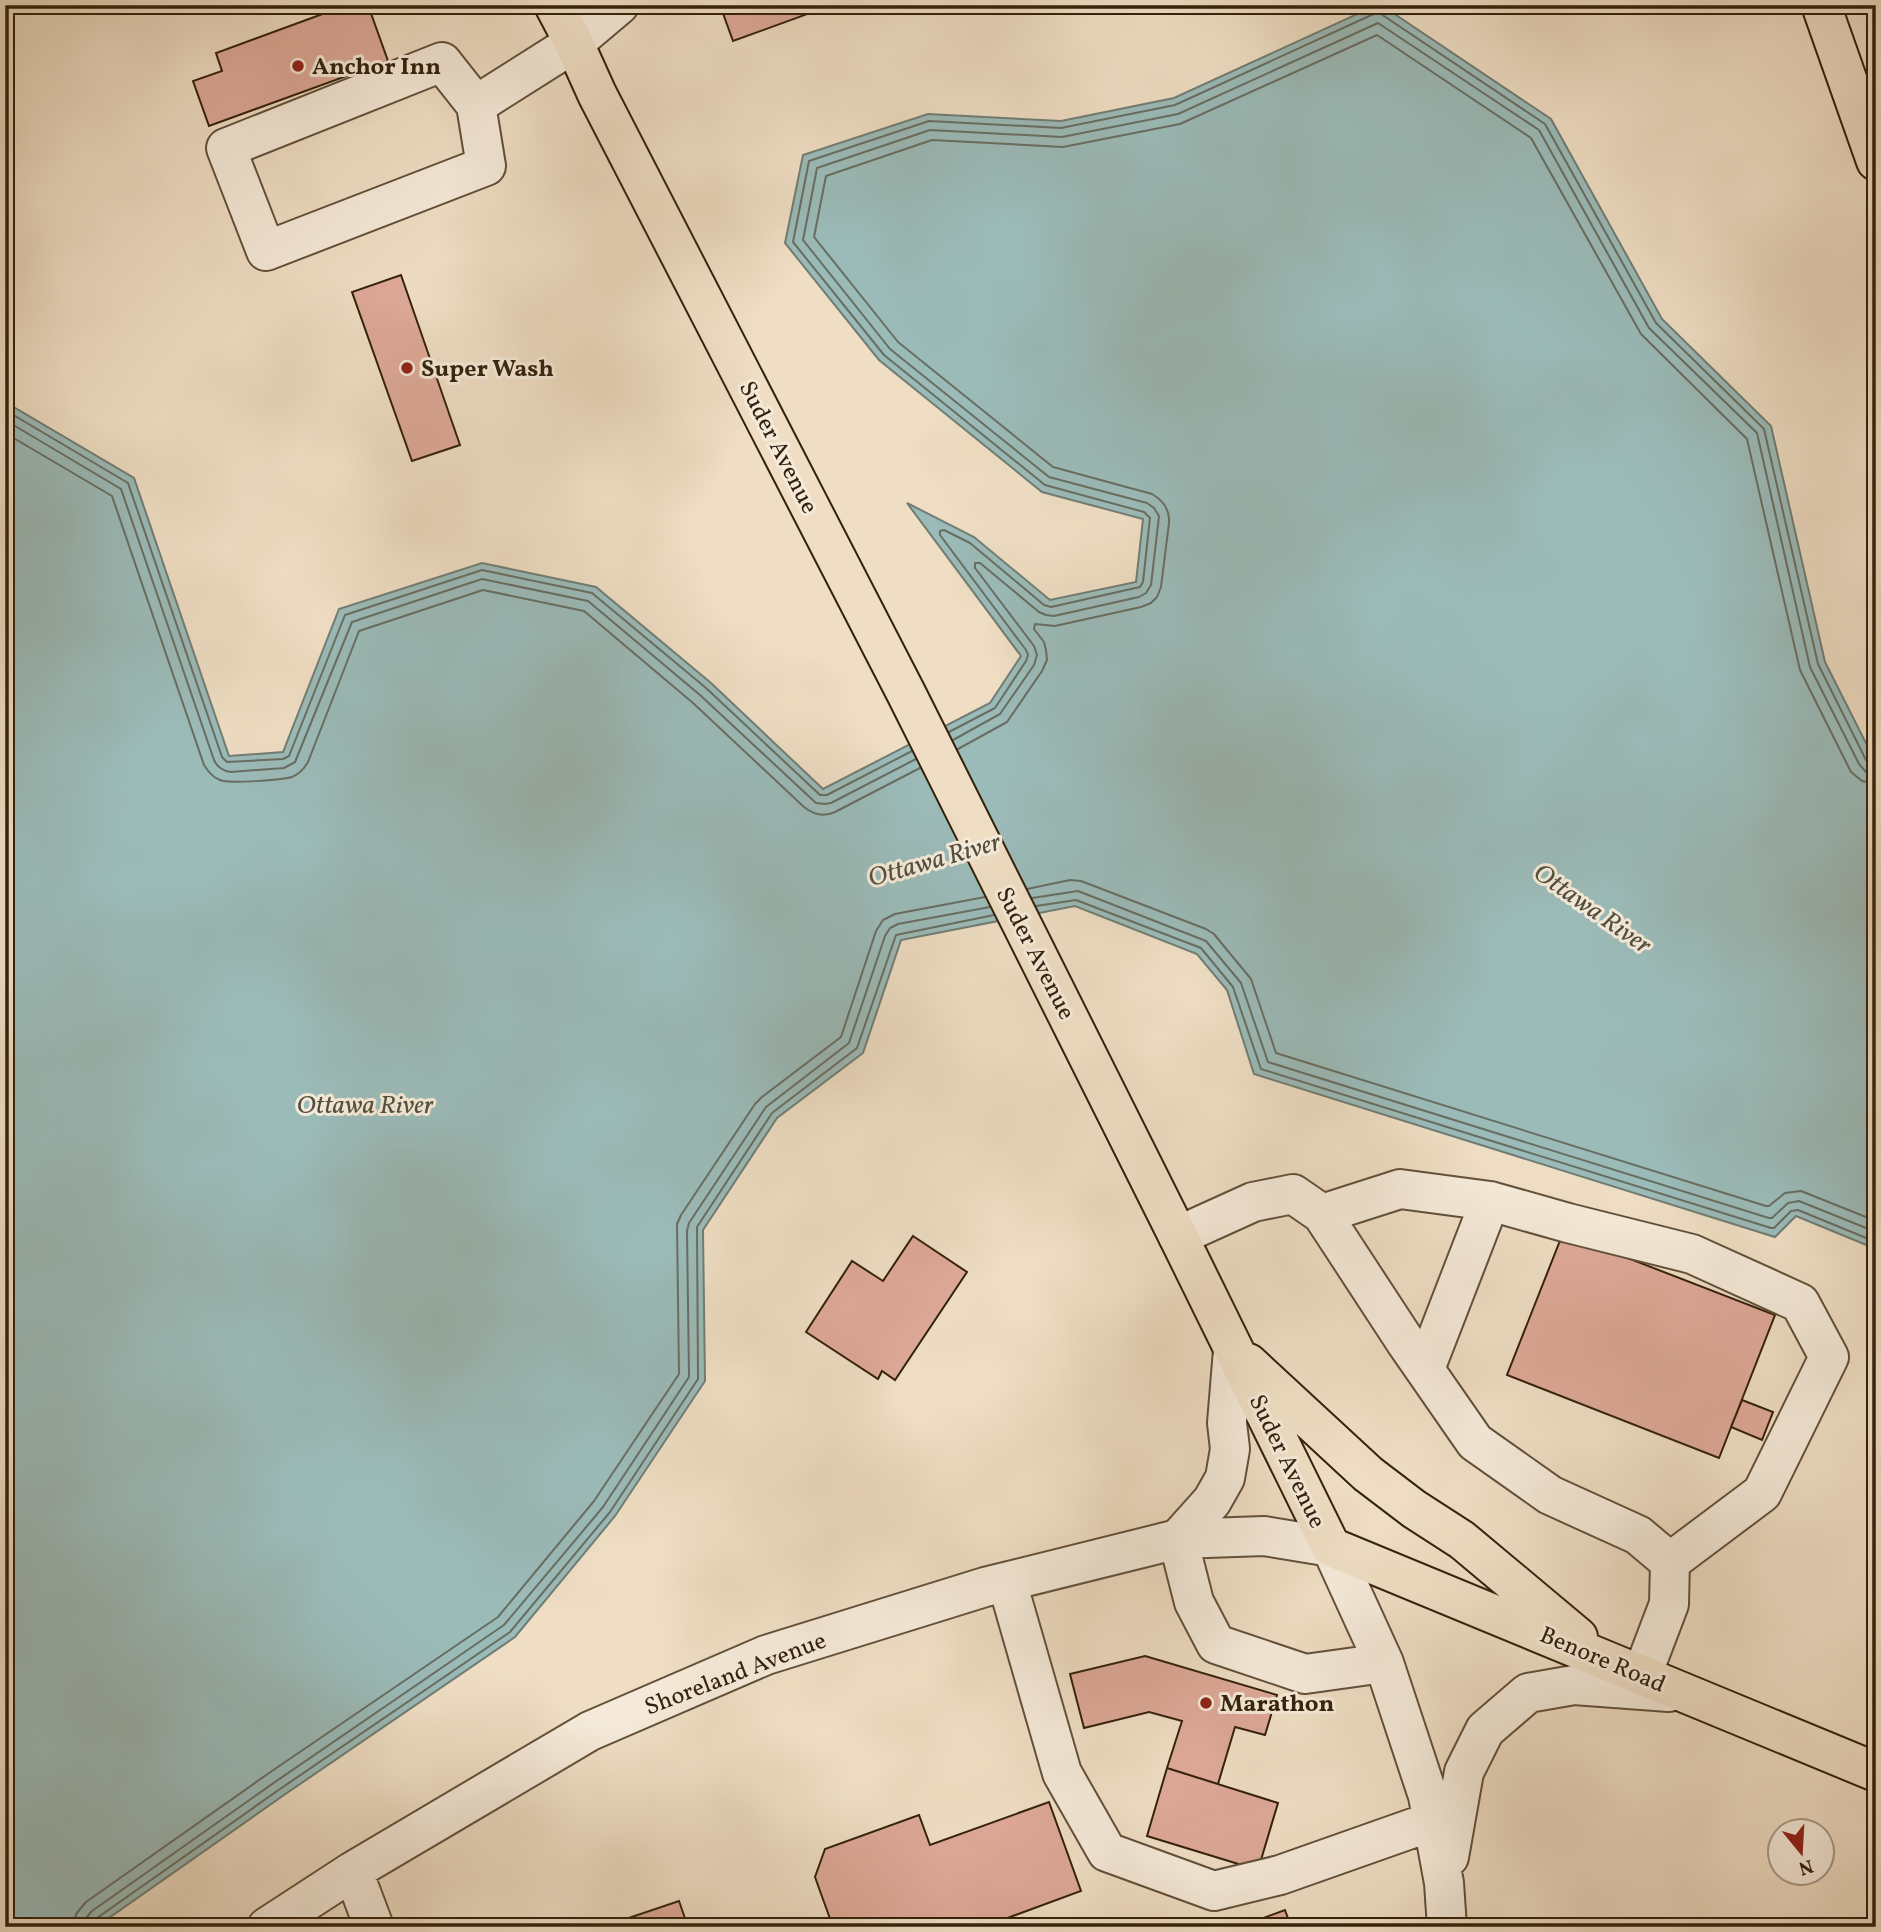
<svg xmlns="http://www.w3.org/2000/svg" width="1881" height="1932" font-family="Vollkorn,serif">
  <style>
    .water { fill: #9bbbb9; stroke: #717d74; stroke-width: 2 }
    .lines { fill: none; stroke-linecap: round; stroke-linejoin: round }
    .shore { stroke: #676e62; stroke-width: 2 }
    .building { fill: #dea998; stroke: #33210c; stroke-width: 2 }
    .minor-casing { stroke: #62503a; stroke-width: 42 }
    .major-casing { stroke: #33210c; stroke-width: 42 }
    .highway-casing { stroke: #33210c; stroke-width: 42 }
    .minor { stroke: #f5ead9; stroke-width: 38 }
    .major { stroke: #efdec4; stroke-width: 38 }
    .highway { stroke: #efdec4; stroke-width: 38 }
    .poi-dot { fill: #8f2418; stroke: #f5ead9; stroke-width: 2.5 }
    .labels { text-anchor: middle; stroke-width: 6; stroke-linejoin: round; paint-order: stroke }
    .poi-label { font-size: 24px; font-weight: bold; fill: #33210c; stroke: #f5ead9; text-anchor: start }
    .street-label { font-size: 24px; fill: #33210c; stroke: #f5ead9 }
    .water-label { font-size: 26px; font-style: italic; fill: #524f40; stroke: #f5ead9 }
  </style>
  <rect width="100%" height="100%" fill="#efdec4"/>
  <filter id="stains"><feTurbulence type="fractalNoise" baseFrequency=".00286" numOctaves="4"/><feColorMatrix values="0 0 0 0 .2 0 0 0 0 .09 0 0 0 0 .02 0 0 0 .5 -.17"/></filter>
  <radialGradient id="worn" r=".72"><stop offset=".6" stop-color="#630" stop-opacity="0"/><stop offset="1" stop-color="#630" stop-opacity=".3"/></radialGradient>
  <path class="water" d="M 1377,5 L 1381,5 L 1551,119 L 1662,319 L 1771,426 L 1825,662 L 1876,763 L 1876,1249 L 1796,1216 L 1775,1237 L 1254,1074 L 1227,990 L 1197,954 L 1075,906 L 901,940 L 863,1053 L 777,1118 L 703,1230 L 705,1381 L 615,1516 L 515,1637 L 284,1795 L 96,1927 L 5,1927 L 5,402 L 134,478 L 229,756 L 283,752 L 339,609 L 482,563 L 596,587 L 711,683 L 823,789 L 990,703 L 1021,656 L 907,503 L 974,537 L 1050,600 L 1136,582 L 1143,519 L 1042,492 L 879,360 L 785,243 L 803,155 L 928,114 L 1061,121 L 1174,98 Z"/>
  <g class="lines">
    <path class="shore" d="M 5,410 L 128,483 L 222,757 L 227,762 L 283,759 L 289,756 L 345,615 L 482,570 L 592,593 L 706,688 L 820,795 L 827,795 L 912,751
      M 5,420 L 121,489 L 214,760 C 217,767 223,771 231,772 L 284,768 L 295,762 L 352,622 L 482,579 L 588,601 L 700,695 L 816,803 L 825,804 L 831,803 L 916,759
      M 5,433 L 112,496 L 204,765 C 208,771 212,777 220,780 C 229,784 281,780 292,777 C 299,774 304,769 308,762 L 359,631 L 483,590 L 584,611 L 693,703 L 804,807 C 814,815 824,817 835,812 L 920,768
      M 949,732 L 995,708 L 1026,661 L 1028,655 L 1026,650 L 940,535 L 940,531 L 944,530 L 970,543 L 1044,605 L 1051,607 L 1140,587 L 1143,582 L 1150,518 L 1144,512 L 1045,485 L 884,355 L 793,242 L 809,161 L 929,121 L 1061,128 L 1175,105 L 1378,12 L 1545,124 L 1656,323 L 1764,429 L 1818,664 L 1866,760 L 1870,764 L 1876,764
      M 953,740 L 1000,714 L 1034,665 L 1037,655 L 1034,646 L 975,568 L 975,563 L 980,563 L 1039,612 L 1046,615 L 1054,616 L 1139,597 L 1146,593 L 1151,585 L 1159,516 L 1154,508 L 1147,503 L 1049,477 L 890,349 L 803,240 L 817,168 L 930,130 L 1062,137 L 1178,114 L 1378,23 L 1539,130 L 1649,328 L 1757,433 L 1810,667 L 1859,764 L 1866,772 L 1876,773
      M 958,749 L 1007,722 L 1042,671 L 1047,660 L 1046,650 L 1044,642 L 1034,629 L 1035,624 L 1055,626 L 1141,607 L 1151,603 L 1157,597 L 1161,587 L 1169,523 C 1170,510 1164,501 1152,494 L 1053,467 L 898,342 L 814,237 L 826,176 L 932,140 L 1063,147 L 1180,124 L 1377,35 L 1531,138 L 1641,334 L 1747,439 L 1800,670 L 1851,772 L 1862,781 L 1876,784
      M 1027,889 L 1070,880 L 1081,881 L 1206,929 L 1214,934 L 1251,979 L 1276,1053 L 1766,1206 L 1769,1206 L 1785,1193 L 1801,1191 L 1876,1221
      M 1032,898 L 1078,891 L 1206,941 L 1241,983 L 1268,1062 L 1769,1218 L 1772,1218 L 1788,1203 L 1799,1201 L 1876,1232
      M 1036,906 L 1076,900 L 1201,948 L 1233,987 L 1261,1069 L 1771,1228 L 1774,1228 L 1791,1211 L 1798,1210 L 1876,1242
      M 74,1927 L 76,1914 L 86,1902 L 269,1773 L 498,1617 L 594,1501 L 679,1374 L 677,1224 L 681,1215 L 755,1104 L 762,1097 L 841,1037 L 876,931 L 883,920 L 895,914 L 985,897
      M 85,1927 L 86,1918 L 92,1911 L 275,1782 L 504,1625 L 603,1507 L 689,1377 L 687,1231 L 689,1223 L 766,1107 L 849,1043 L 885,936 L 890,928 L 898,924 L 990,907
      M 93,1927 L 94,1921 L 97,1918 L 280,1789 L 510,1632 L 610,1512 L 698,1379 L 697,1227 L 772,1113 L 857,1048 L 896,935 L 994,915"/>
  </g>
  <path class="building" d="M 347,5 L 368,5 L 388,61 L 209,126 L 193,81 L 222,71 L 216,53 Z
    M 720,5 L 823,5 L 824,8 L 733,41 Z
    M 401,275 L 460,445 L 412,461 L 352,292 Z
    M 1563,1233 L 1775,1315 L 1719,1458 L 1507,1375 Z
    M 913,1236 L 967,1272 L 895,1380 L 882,1371 L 878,1379 L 806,1332 L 852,1261 L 883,1281 Z
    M 1742,1400 L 1773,1412 L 1762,1440 L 1731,1427 Z
    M 1145,1656 L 1277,1695 L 1265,1735 L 1235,1727 L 1218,1784 L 1167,1768 L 1182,1721 L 1149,1712 L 1084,1728 L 1070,1674 Z
    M 1167,1768 L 1278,1803 L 1258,1870 L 1147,1836 Z
    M 1049,1802 L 1081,1891 L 983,1927 L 833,1927 L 815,1877 L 825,1849 L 919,1815 L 930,1845 Z
    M 679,1901 L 688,1927 L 602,1927 Z
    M 1285,1910 L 1291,1927 L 1239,1927 Z"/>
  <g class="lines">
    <g class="minor-casing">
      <path id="minor" d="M 476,105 L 442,62 L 226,148 L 266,251 L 486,166 L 476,105 L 574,43 L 619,5
        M 1322,1214 L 1400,1189 L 1490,1201 L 1568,1223 L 1692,1254 L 1800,1303 L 1829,1357 L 1762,1493 L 1670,1562
        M 1178,1236 L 1253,1202 L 1293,1194 L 1322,1214 L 1407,1344 L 1475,1442 L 1550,1495 L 1638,1535 L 1670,1562 L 1669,1604 L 1642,1675
        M 1233,1350 L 1227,1423 L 1230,1449 L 1225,1478 L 1212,1501 L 1178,1539 L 1194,1602 L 1216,1644 L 1305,1674 L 1384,1663
        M 1425,1369 L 1490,1201
        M 1007,1582 L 1062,1773 L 1107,1852 L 1214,1891 L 1280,1875 L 1433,1821
        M 1449,1857 L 1464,1772 L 1485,1730 L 1528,1693 L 1574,1685 L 1669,1692
        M 353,1871 L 374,1927
        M 267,1927 L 353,1871 L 590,1731 L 766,1655 L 985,1587 L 1178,1539 L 1264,1536 L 1331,1547 L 1384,1663 L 1428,1796 L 1444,1883 L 1447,1927"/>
    </g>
    <g class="major-casing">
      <path id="major" d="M 554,5 L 574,43 L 597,94 L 906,693 L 1178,1236 L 1331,1547 L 1876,1772
        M 1248,1363 L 1368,1474 L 1414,1509 L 1462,1540 L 1578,1637"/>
    </g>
    <g class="highway-casing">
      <path id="highway" d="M 1821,5 L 1876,161"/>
    </g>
    <use href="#minor" class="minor"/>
    <use href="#major" class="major"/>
    <use href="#highway" class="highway"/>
  </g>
  <g class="poi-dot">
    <circle cx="298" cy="66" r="7"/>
    <circle cx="407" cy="368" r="7"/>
    <circle cx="1206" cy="1703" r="7"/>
  </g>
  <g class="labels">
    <g class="poi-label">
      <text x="312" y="74">Anchor Inn</text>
      <text x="421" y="376">Super Wash</text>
      <text x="1220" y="1711">Marathon</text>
    </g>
    <g class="street-label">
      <text transform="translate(779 447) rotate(63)" y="8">Suder Avenue</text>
      <text transform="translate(1036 953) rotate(63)" y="8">Suder Avenue</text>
      <text transform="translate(1288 1461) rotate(64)" y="8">Suder Avenue</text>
      <text transform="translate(1603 1659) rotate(23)" y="8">Benore Road</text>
      <text transform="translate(735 1673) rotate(-21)" y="8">Shoreland Avenue</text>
    </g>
    <g class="water-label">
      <text transform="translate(934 859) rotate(-16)" y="9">Ottawa River</text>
      <text transform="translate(1593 908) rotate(35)" y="9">Ottawa River</text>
      <text x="365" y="1113">Ottawa River</text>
    </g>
  </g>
  <rect width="1881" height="1932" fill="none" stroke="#efdec4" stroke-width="28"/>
  <rect x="7" y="7" width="1867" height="1918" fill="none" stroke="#33210c" stroke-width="3.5"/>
  <rect x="14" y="14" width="1853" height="1904" fill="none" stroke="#33210c" stroke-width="2"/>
  <g transform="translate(1801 1852) rotate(162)"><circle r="33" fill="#f5ead9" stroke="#a79a87" stroke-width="2"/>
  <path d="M0-5L12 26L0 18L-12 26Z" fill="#8f2418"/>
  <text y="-10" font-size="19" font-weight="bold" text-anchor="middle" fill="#33210c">N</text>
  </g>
  <rect width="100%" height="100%" filter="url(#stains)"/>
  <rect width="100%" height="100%" fill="url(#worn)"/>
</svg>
